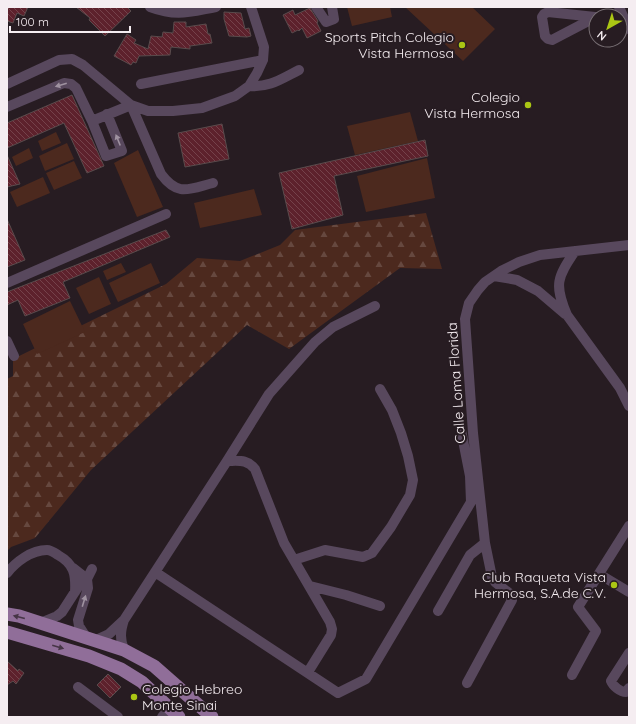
<svg xmlns="http://www.w3.org/2000/svg" width="636" height="724" font-family="Quicksand,sans-serif">
  <style>
    .forest { fill: url(#forest-firs) }
    .green { fill: #4c291e }
    .building { fill: url(#building-back-hatch); stroke: #594b4c }
    .lines { fill: none; stroke-linecap: round; stroke-linejoin: round }
    .minor { stroke: #58485d; stroke-width: 10 }
    .major { stroke: #906e99; stroke-width: 13 }
    .oneway { fill: #9f92a0 }
    .oneway2 { fill: #463546 }
    .poi-dot { fill: #abc614; stroke: #271c22; stroke-width: 1.5 }
    .labels { text-anchor: middle; stroke-width: 4; stroke-linejoin: round; paint-order: stroke }
    .poi-label { font-size: 14px; fill: #f5edf1; stroke: #271c22; text-anchor: end }
    .street-label { font-size: 14px; fill: #f5edf1; stroke: #271c22 }
  </style>
  <defs>
    <pattern id="forest-firs" width="22" height="20" patternUnits="userSpaceOnUse"><rect width="22" height="20" fill="#4c291e"/><path d="M5 1l3.5 6h-7zM16 11l3.5 6h-7z" fill="#66483f"/></pattern>
    <pattern id="building-back-hatch" width="6" height="6" patternUnits="userSpaceOnUse"><rect width="6" height="6" fill="#5d212c"/><path d="M-1 5l2 2M0 0l6 6M5-1l2 2" fill="none" stroke="#75424b"/></pattern>
  </defs>
  <rect width="100%" height="100%" fill="#271c22"/>
  <path class="forest" d="M 426,213 L 442,269 L 400,268 L 289,349 L 247,325 L 91,470 L 35,538 L 11,547 L 7,551 L 7,379 L 13,376 L 13,359 L 166,284 L 197,258 L 240,261 L 280,245 L 295,230 Z"/>
  <path class="green" d="M 347,7 L 390,7 L 392,17 L 352,26 Z
    M 405,7 L 472,7 L 495,29 L 463,61 Z
    M 410,112 L 418,141 L 355,155 L 347,126 Z
    M 56,132 L 61,143 L 42,151 L 38,141 Z
    M 67,143 L 74,159 L 45,171 L 39,156 Z
    M 29,148 L 33,158 L 16,166 L 12,157 Z
    M 138,150 L 163,207 L 137,217 L 114,163 Z
    M 427,158 L 435,198 L 366,212 L 357,176 Z
    M 74,161 L 82,178 L 54,190 L 46,173 Z
    M 43,177 L 50,193 L 17,207 L 10,192 Z
    M 254,189 L 262,215 L 200,228 L 194,203 Z
    M 121,263 L 126,272 L 107,280 L 103,271 Z
    M 151,263 L 160,283 L 118,302 L 109,283 Z
    M 99,277 L 111,304 L 89,314 L 76,288 Z
    M 70,301 L 85,332 L 37,354 L 23,324 Z"/>
  <path class="building" d="M 7,7 L 28,7 L 24,16 L 17,13 L 13,23 L 7,21 Z
    M 76,7 L 127,7 L 131,11 L 105,36 L 89,20 L 90,18 Z
    M 310,8 L 318,21 L 317,23 L 321,31 L 307,38 L 302,28 L 299,31 L 298,30 L 292,33 L 283,15 L 293,10 L 295,15 Z
    M 224,12 L 241,13 L 245,29 L 249,28 L 251,36 L 247,37 L 229,36 L 224,19 Z
    M 174,22 L 186,22 L 186,27 L 206,24 L 208,34 L 210,34 L 212,43 L 190,46 L 190,49 L 171,47 L 170,55 L 139,56 L 136,63 L 133,62 L 131,65 L 114,56 L 127,34 L 136,40 L 134,43 L 148,49 L 151,36 L 162,37 L 163,32 L 173,33 Z
    M 72,95 L 104,166 L 87,173 L 64,123 L 7,148 L 7,123 Z
    M 222,124 L 229,159 L 185,167 L 178,133 Z
    M 425,140 L 428,156 L 334,176 L 343,215 L 292,229 L 279,173 Z
    M 7,155 L 20,184 L 7,187 Z
    M 7,219 L 25,260 L 7,267 Z
    M 166,230 L 170,237 L 63,282 L 70,298 L 25,316 L 18,300 L 7,305 L 7,292 Z
    M 7,661 L 18,671 L 19,669 L 24,673 L 16,684 L 13,681 L 7,685 Z
    M 108,674 L 121,687 L 110,698 L 97,685 Z"/>
  <g class="lines">
    <path class="minor" d="M 150,7 C 177,17 189,12 216,7
      M 316,7 L 326,22 L 334,19 L 332,7
      M 619,7 L 629,29
      M 595,17 L 548,12 L 544,14 L 542,17 L 545,36 L 548,39 L 552,40 L 596,17
      M 7,84 L 59,60 L 72,59 L 83,65 L 131,105 L 148,111 L 173,111 L 202,108 L 235,96 L 249,86 L 257,73 L 263,60 L 264,47 L 251,7
      M 141,84 L 263,60
      M 249,86 C 269,88 281,79 299,70
      M 7,107 L 64,83 L 71,84 L 76,88 L 92,121 L 106,156 L 122,151 L 107,114
      M 92,121 L 131,105 L 161,174 C 178,197 189,189 213,183
      M 575,251 C 557,278 554,284 567,315 L 620,388 L 629,406
      M 494,276 L 517,280 L 538,291 L 565,314
      M 7,283 L 166,214
      M 7,341 L 14,356
      M 227,461 C 239,461 247,459 255,469 L 284,543 L 330,622 L 332,629 L 331,635 L 308,672
      M 294,560 L 325,550 L 363,557 L 372,553 L 391,527 L 410,495 L 413,480 L 408,456 L 401,433 L 392,410 L 380,389
      M 73,568 L 87,579 L 88,588 L 78,620 L 79,626 L 86,637
      M 155,572 L 338,693 L 366,679 L 471,502 L 470,476 L 460,425
      M 7,573 C 16,562 31,550 47,550 C 50,550 55,553 58,555 C 74,564 76,574 75,592
      M 599,574 L 629,592
      M 310,586 L 346,595 L 380,606
      M 438,611 L 470,555 L 485,543
      M 40,623 L 57,616 L 62,612 L 80,584 L 87,579 L 92,569
      M 96,640 L 109,634 L 124,620 L 227,461 L 269,394 L 315,342 L 333,327 L 375,306
      M 124,650 C 120,639 120,632 124,620
      M 629,653 L 611,681 C 613,686 620,692 626,692 L 629,688
      M 572,675 L 596,631 L 578,607 L 629,526
      M 467,683 L 512,600 L 509,593 L 495,582 L 492,577 L 485,543 L 473,433 L 465,319 L 469,303 L 478,290 L 485,282 L 501,271 L 519,262 L 540,255 L 629,245
      M 78,687 L 118,717
      M 162,717 L 169,708"/>
    <path class="major" d="M 7,614 L 19,616 L 124,650 L 154,666 L 212,717
      M 7,632 L 89,656 L 121,669 L 142,682 L 179,717"/>
  </g>
  <defs><path id="oneway-solid" d="M-6-.8H1V-3.2L6.5 0L1 3.2V.8H-6Z"/></defs>
  <g class="oneway">
    <use href="#oneway-solid" transform="translate(61 85) rotate(164)"/>
    <use href="#oneway-solid" transform="translate(118 140) rotate(-112)"/>
    <use href="#oneway-solid" transform="translate(84 601) rotate(-73)"/>
  </g>
  <g class="oneway2">
    <use href="#oneway-solid" transform="translate(19 617) rotate(-166)"/>
    <use href="#oneway-solid" transform="translate(58 647) rotate(16)"/>
  </g>
  <g class="poi-dot">
    <circle cx="462" cy="45" r="4"/>
    <circle cx="528" cy="105" r="4"/>
    <circle cx="614" cy="585" r="4"/>
    <circle cx="134" cy="697" r="4"/>
  </g>
  <g class="labels">
    <g class="poi-label">
      <text x="454" y="42">Sports Pitch Colegio<tspan x="454" dy="16">Vista Hermosa</tspan></text>
      <text x="520" y="102">Colegio<tspan x="520" dy="16">Vista Hermosa</tspan></text>
      <text x="606" y="582">Club Raqueta Vista<tspan x="606" dy="16">Hermosa, S.A.de C.V.</tspan></text>
      <text x="142" y="694" text-anchor="start">Colegio Hebreo<tspan x="142" dy="16">Monte Sinai</tspan></text>
    </g>
    <g class="street-label">
      <text transform="translate(456 383) rotate(-94)" y="5">Calle Loma Florida</text>
    </g>
  </g>
  <rect width="636" height="724" fill="none" stroke="#f5edf1" stroke-width="16"/>
  <g transform="translate(608 28) rotate(219)"><circle r="19" fill="#271c22" stroke="#797075"/>
  <path d="M0-3L7 15L0 10L-7 15Z" fill="#abc614"/>
  <text y="-6" font-size="11" font-weight="bold" text-anchor="middle" fill="#f5edf1">N</text>
  </g>
  <path d="M10 26v6h120v-6" fill="none" stroke="#f5edf1" stroke-width="2"/>
  <text x="16" y="26" font-size="12" fill="#f5edf1" stroke="#271c22" stroke-width="3" paint-order="stroke">100 m</text>
</svg>
